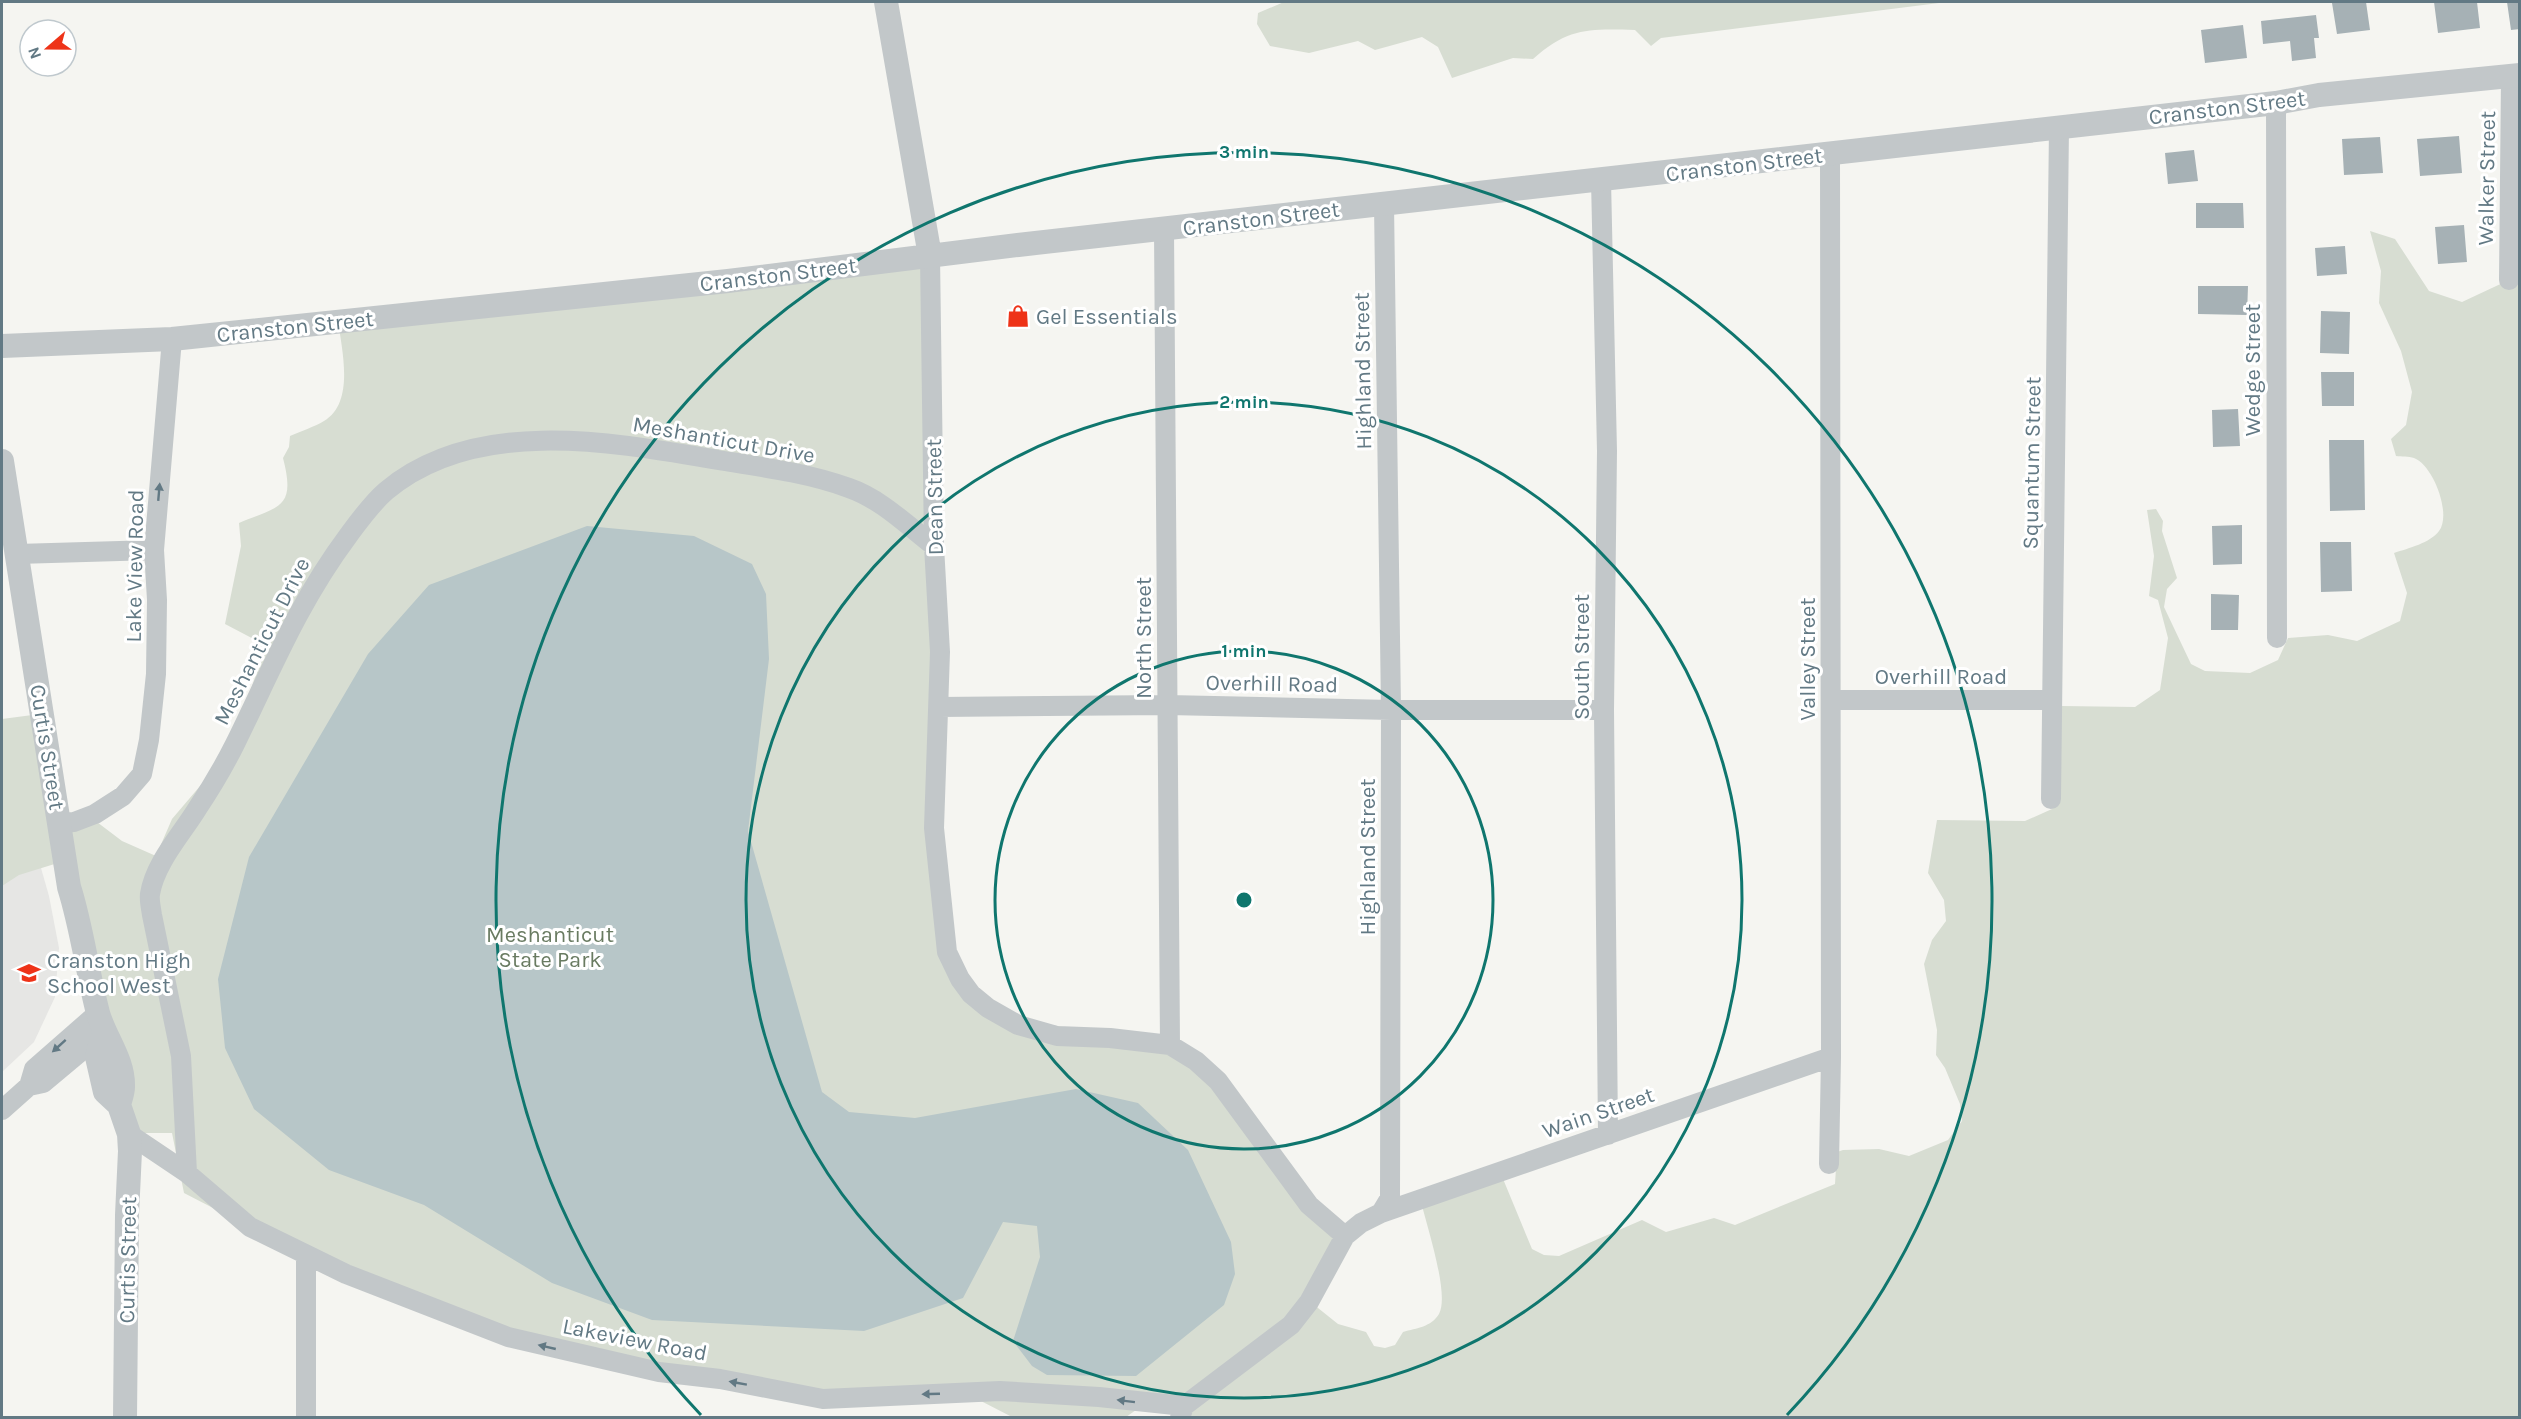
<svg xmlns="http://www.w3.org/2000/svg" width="2521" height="1419" font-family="Karla,sans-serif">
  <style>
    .built { fill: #e6e6e4 }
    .green { fill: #d7ddd2 }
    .water { fill: #b7c6c8 }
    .building { fill: #a6b1b5 }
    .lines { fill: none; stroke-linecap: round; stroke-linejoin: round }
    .minor { stroke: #c2c7c9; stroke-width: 20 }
    .tertiary { stroke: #c2c7c9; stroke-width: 24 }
    .oneway { fill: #627984 }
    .ring { fill: none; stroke: #0f766e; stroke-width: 3 }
    .labels { text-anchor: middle; stroke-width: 6; stroke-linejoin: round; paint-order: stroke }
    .street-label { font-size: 22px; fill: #627984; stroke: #fff }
    .poi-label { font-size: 22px; fill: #627984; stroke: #fff; text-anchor: start }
    .park-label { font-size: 22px; fill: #697b61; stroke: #fff }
    .centre { fill: #0f766e; stroke: #fff; stroke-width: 3 }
    .ring-label { font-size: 18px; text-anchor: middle; font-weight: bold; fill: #0f766e; stroke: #fff; stroke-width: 6; stroke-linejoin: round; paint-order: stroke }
  </style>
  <rect width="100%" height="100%" fill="#f5f5f1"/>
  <path class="built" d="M 33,840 L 49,896 L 59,948 L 55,997 L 34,1042 L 2,1072 L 2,845 Z"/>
  <path class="green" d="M 1284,2 L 1947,2 L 1661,38 L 1651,46 L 1635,30 C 1590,29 1569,27 1533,59 L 1513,58 L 1452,78 L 1438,47 L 1422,37 L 1375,50 L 1358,41 L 1309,53 L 1270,46 L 1257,24 L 1258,13 Z
    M 2370,231 L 2395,239 L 2429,291 L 2462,302 L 2509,280 L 2511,274 L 2519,282 L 2519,1417 L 1177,1418 L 1179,1412 L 1146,1403 L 1126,1417 L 1014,1418 L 979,1400 L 822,1400 L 519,1340 L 312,1259 L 184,1193 L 172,1133 L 129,1133 L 61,862 L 19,875 L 2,886 L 2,719 L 40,714 L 59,822 L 89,816 L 122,841 L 156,856 L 172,819 L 229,752 L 236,738 L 265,645 L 225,624 L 241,546 L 239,523 C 280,506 296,508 283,458 L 289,447 L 290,436 C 301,431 314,427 324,421 C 355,403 342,350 338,321 L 921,257 L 944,949 L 998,1016 L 1158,1043 L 1193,1062 L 1341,1235 L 1313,1304 L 1338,1324 L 1366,1332 L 1374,1346 L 1385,1348 L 1395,1345 L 1403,1332 C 1417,1328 1431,1327 1439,1314 C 1450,1294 1426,1224 1421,1201 L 1501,1174 L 1532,1249 L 1544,1255 L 1559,1256 L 1642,1220 L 1666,1232 L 1714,1218 L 1735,1225 L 1835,1184 L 1837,1152 L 1843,1150 L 1879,1149 L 1909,1156 L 1948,1140 L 1962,1121 L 1960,1104 L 1945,1068 L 1936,1055 L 1937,1030 L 1924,964 L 1932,940 L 1946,921 L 1944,900 L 1928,873 L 1937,820 L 2025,821 L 2052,809 L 2060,787 L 2060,713 L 2062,706 L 2135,707 L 2160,690 L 2168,638 L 2158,600 L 2149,596 L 2154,556 L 2147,510 L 2156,509 L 2163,521 L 2162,531 L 2177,578 L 2167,589 L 2164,607 L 2191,664 L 2205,671 L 2250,673 L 2278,660 L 2288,638 L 2328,635 L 2357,641 L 2400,621 L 2407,593 L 2394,553 C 2409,548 2430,543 2439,531 C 2452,514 2433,465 2414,458 C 2409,456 2401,457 2396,456 L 2391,439 L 2406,425 L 2412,392 L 2401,351 L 2379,303 L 2381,271 Z"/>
  <path class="water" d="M 587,526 L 694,536 L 752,564 L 766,594 L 769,659 L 748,831 L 822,1092 L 849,1112 L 915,1118 L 1076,1089 L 1138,1103 L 1188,1150 L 1231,1242 L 1235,1274 L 1224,1305 L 1136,1376 L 1047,1375 L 1032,1366 L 1013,1341 L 1040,1257 L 1037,1226 L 1003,1222 L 963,1298 L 864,1331 L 652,1320 L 552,1283 L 424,1205 L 329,1170 L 254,1109 L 225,1048 L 218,979 L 249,857 L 368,654 L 429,585 Z"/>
  <path class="building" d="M 2342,2 L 2366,2 L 2370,30 L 2337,34 L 2332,3 Z
    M 2434,2 L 2477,2 L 2480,28 L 2438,33 Z
    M 2507,2 L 2520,2 L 2520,29 L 2511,30 Z
    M 2316,15 L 2319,38 L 2314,38 L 2316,58 L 2292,61 L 2290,41 L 2263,44 L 2261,21 Z
    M 2243,25 L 2247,58 L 2205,63 L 2201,30 Z
    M 2459,136 L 2462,173 L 2420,176 L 2417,139 Z
    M 2380,137 L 2383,173 L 2344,175 L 2342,139 Z
    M 2194,150 L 2198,181 L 2168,184 L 2165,153 Z
    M 2196,203 L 2243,203 L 2244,228 L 2196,228 Z
    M 2464,225 L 2467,262 L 2438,264 L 2435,227 Z
    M 2345,246 L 2347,274 L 2317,276 L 2315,248 Z
    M 2198,286 L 2248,286 L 2247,315 L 2198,314 Z
    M 2321,311 L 2350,312 L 2349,354 L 2320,353 Z
    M 2321,372 L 2354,372 L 2354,406 L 2322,406 Z
    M 2238,409 L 2240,446 L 2213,447 L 2212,410 Z
    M 2329,440 L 2364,440 L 2365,510 L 2330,511 Z
    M 2242,525 L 2242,564 L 2213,565 L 2212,526 Z
    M 2320,542 L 2351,542 L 2352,591 L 2321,592 Z
    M 2211,594 L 2239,595 L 2238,630 L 2211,630 Z"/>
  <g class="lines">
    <path class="minor" d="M 2276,103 L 2277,638
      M 1601,180 L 1607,451 L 1604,710 L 1608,1135
      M 1164,229 L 1170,1045
      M 930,256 L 934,546 L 940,652 L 934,828 L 947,952 L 960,979 L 971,994 L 988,1008 L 1018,1025 L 1057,1036 L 1110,1038 L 1170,1045 L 1196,1061 L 1218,1081 L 1309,1205 L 1345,1236
      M 2509,280 L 2511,76
      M 17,554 L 154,550
      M 1831,700 L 2051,700
      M 939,707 L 1168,705 L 1391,710 L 1604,710
      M 2051,799 L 2059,127
      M 60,823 L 74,822 L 95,814 L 123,796 L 142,774 L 149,740 L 156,674 L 157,600 L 154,550 L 172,339
      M 29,1086 L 34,1069 L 98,1013
      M 2,1110 L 29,1086 L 43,1083 L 104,1032
      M 129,1134 L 187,1173 L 250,1227 L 346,1274 L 508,1337 L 659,1372 L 720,1379 L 823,1399 L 1000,1391 L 1099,1397 L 1184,1406
      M 1829,1164 L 1831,1057 L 1830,153
      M 187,1173 L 181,1056 L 152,915 C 151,908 149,900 150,894 C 155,863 181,835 197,809 C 211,788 224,766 235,744 C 271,671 298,603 348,536 C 359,521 371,504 386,491 C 475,416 613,442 718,460 C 762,467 808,473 849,488 C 881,499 908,526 934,546
      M 1381,1213 L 1831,1057
      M 306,1256 L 306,1418
      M 1180,1418 L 1184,1406 L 1291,1325 L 1309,1302 L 1345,1236 L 1361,1223 L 1381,1213 L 1390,1198 L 1391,710 L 1384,204"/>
    <path class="tertiary" d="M 886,2 L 930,256
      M 2,346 L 172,339 L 728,281 L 1018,245 L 2276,103 L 2319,95 L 2520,75
      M 2,461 L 69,887 C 82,928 87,971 98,1013 C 105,1038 124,1060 123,1087 C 123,1093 120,1100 119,1105
      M 104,1032 L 97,1057 L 105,1092 L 119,1105 L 129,1134 L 130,1151 L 127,1215 L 125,1418"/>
  </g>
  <defs><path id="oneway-solid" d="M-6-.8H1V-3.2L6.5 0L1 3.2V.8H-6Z" transform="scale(1.5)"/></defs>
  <g class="oneway">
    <use href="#oneway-solid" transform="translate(159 492) rotate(-85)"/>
    <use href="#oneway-solid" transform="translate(59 1046) rotate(138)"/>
    <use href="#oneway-solid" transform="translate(547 1347) rotate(-167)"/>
    <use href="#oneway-solid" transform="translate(738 1383) rotate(-170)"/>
    <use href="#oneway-solid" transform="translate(931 1394) rotate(178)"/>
    <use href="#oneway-solid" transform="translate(1126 1401) rotate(-173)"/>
  </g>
  <g class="ring">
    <circle cx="1244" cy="900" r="249"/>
    <circle cx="1244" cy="900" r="498"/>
    <path d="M701 1415A748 748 0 1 1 1787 1415"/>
  </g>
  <defs>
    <g id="shop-bare" transform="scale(1.8)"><path d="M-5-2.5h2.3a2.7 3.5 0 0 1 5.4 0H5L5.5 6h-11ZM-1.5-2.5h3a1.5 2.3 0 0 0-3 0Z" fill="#ee3318" stroke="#fff" stroke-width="2.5" paint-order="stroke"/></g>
    <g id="school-bare" transform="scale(1.8)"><path d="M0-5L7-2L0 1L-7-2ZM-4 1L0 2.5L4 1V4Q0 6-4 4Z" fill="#ee3318" stroke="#fff" stroke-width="2.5" paint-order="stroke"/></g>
  </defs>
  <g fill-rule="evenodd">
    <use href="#shop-bare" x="1018" y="316"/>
    <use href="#school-bare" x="29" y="973"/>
  </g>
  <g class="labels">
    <g class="street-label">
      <text transform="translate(2227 107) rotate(-7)" y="8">Cranston Street</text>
      <text transform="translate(1744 164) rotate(-7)" y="8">Cranston Street</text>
      <text transform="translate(2486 178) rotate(-89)" y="8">Walker Street</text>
      <text transform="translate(1261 218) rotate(-7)" y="8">Cranston Street</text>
      <text transform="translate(778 274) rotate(-7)" y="8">Cranston Street</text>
      <text transform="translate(295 326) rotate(-6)" y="8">Cranston Street</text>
      <text transform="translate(2252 370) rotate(-90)" y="8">Wedge Street</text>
      <text transform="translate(1362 371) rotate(-91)" y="8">Highland Street</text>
      <text transform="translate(724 439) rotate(10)" y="8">Meshanticut Drive</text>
      <text transform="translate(2031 463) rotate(-89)" y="8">Squantum Street</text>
      <text transform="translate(934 497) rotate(-91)" y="8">Dean Street</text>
      <text transform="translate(134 566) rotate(-89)" y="8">Lake View Road</text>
      <text transform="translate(1143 638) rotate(-90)" y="8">North Street</text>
      <text transform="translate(261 641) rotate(-63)" y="8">Meshanticut Drive</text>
      <text transform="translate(1581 657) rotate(-90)" y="8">South Street</text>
      <text transform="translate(1807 659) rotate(-90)" y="8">Valley Street</text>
      <text x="1941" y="684">Overhill Road</text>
      <text transform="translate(1272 683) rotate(1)" y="8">Overhill Road</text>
      <text transform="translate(48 747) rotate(81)" y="8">Curtis Street</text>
      <text transform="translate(1367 857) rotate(-90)" y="8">Highland Street</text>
      <text transform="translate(1598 1112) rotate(-19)" y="8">Wain Street</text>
      <text transform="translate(127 1260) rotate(-89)" y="8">Curtis Street</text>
      <text transform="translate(635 1339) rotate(11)" y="8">Lakeview Road</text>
    </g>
    <g class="poi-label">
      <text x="1036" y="324">Gel Essentials</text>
      <text x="47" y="968">Cranston High<tspan x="47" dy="25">School West</tspan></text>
    </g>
    <g class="park-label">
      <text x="550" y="942">Meshanticut<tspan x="550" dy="25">State Park</tspan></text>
    </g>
  </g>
  <circle cx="1244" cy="900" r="9" class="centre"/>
  <g class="ring-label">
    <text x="1244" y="158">3 min</text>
    <text x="1244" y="408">2 min</text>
    <text x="1244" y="657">1 min</text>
  </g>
  <rect width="2521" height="1419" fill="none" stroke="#627984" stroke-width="6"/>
  <g transform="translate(48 48) rotate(250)"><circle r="28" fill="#ffffff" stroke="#c0c9ce" stroke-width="1.5"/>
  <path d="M0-4.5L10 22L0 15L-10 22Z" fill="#ee3318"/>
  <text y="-9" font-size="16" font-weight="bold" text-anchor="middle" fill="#627984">N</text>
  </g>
</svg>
